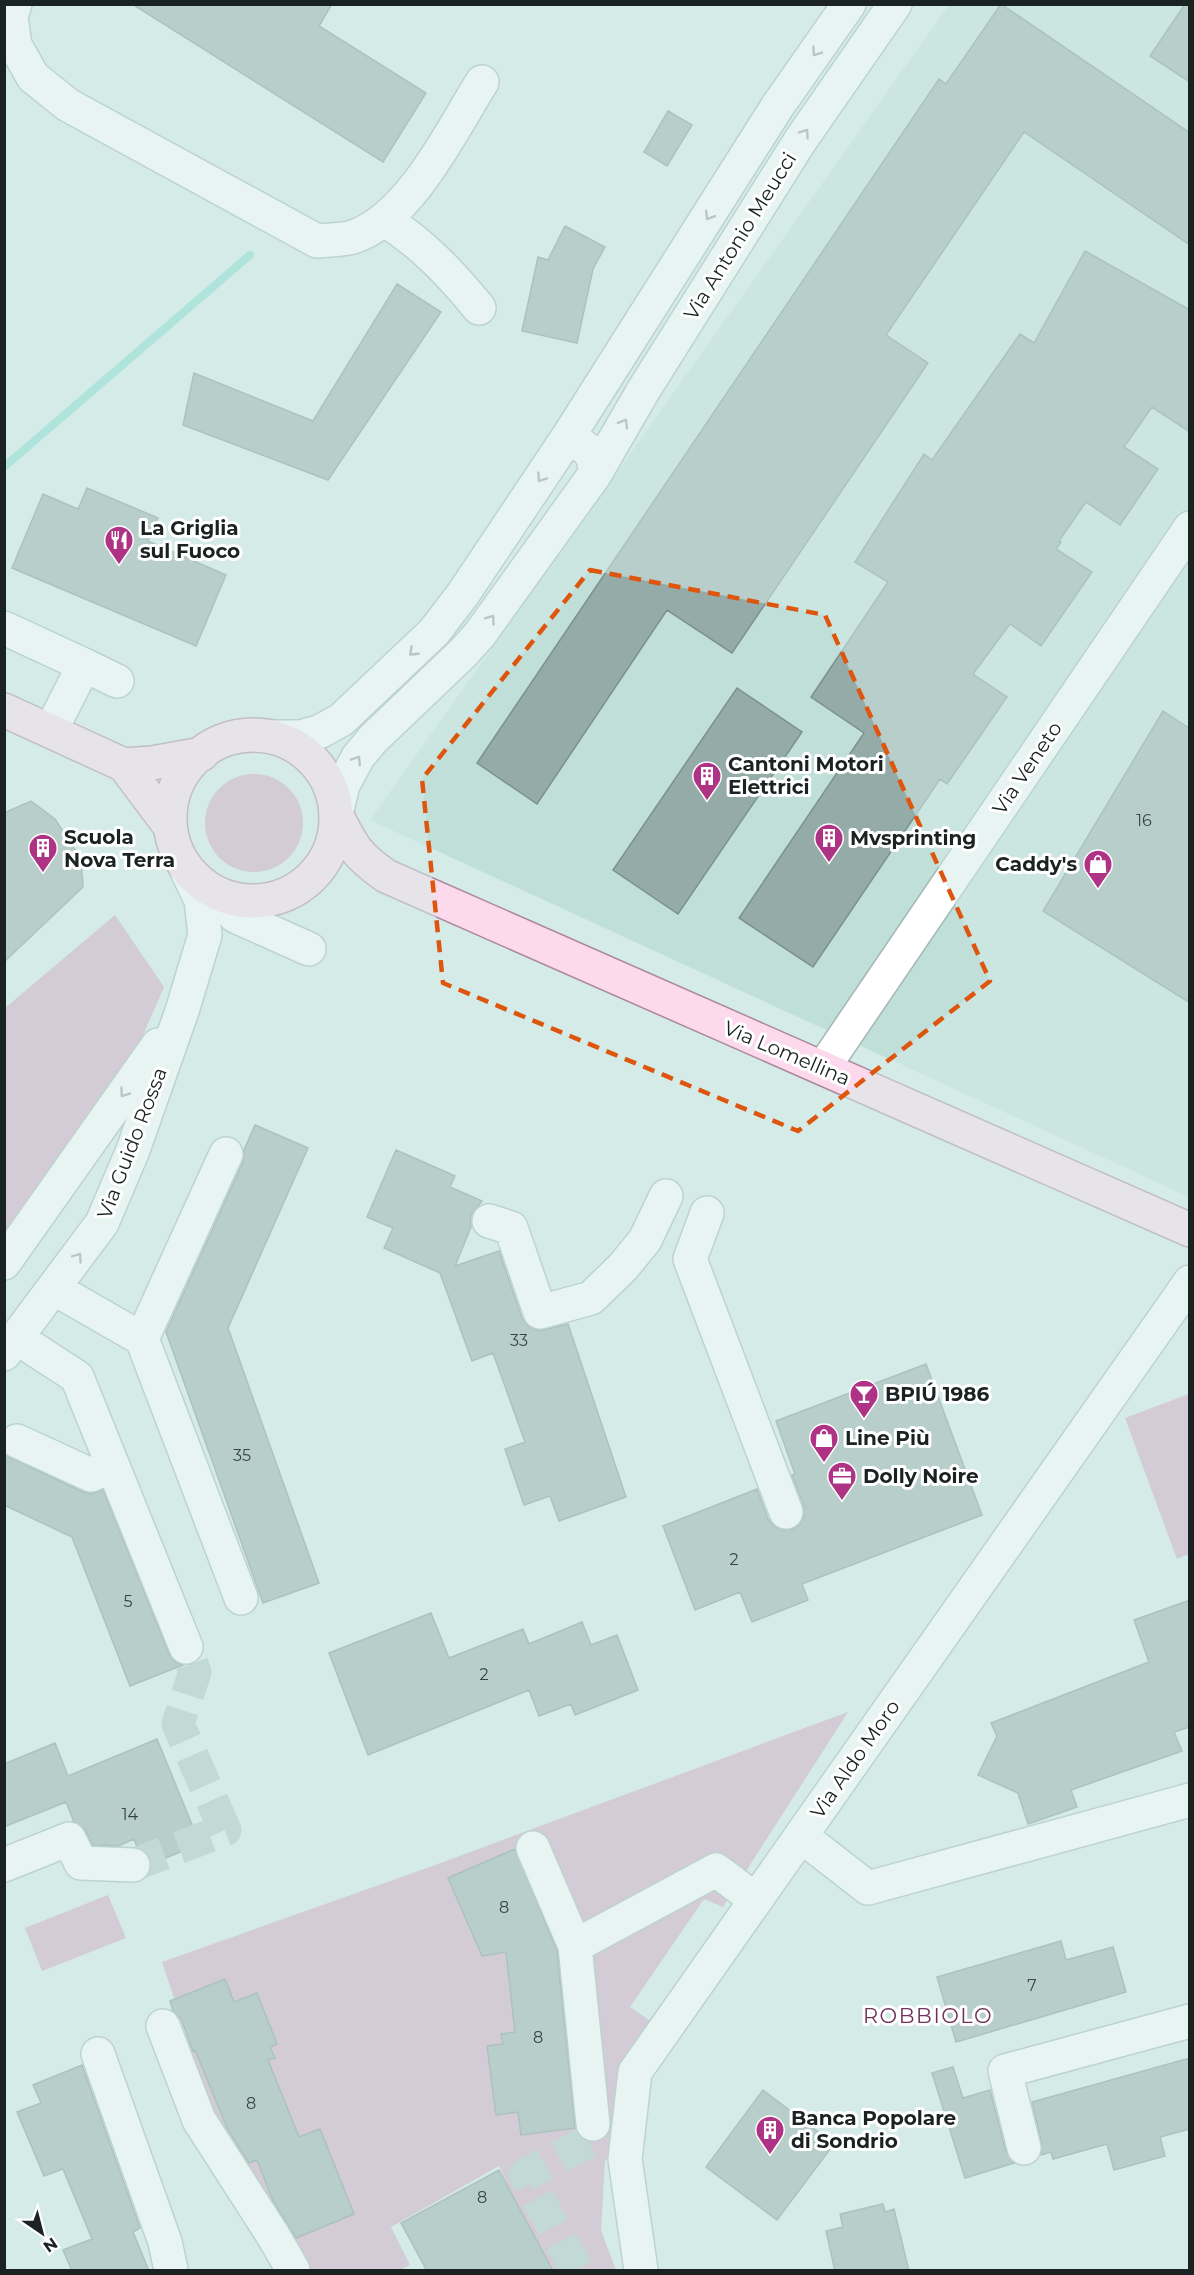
<svg xmlns="http://www.w3.org/2000/svg" width="1194" height="2275" font-family="Montserrat,sans-serif">
  <style>
    .built { fill: #c0dfd9 }
    .green { fill: #d2a4be }
    .lines { fill: none; stroke-linecap: round; stroke-linejoin: round }
    .stream { stroke: #80dbcc; stroke-width: 8 }
    .building { fill: #95aba7; stroke: #7c918d; stroke-width: 1.5 }
    .minor-tunnel { stroke: #afc3bf; stroke-width: 33; stroke-dasharray: 33 16; stroke-linecap: butt }
    .minor-casing { stroke: #a1b7b3; stroke-width: 36 }
    .major-casing { stroke: #ac889d; stroke-width: 36 }
    .minor { stroke: #fff; stroke-width: 33 }
    .major { stroke: #fcd9ec; stroke-width: 33 }
    .oneway { stroke: #989c9b }
    .marked { fill: none; stroke: #de560d; stroke-width: 4.5; stroke-dasharray: 12 8; stroke-linejoin: round }
    .labels { text-anchor: middle; stroke-width: 6; stroke-linejoin: round; paint-order: stroke }
    .number-label { font-size: 16px; fill: #394542 }
    .street-label { font-size: 20px; fill: #1a2321; stroke: #fff }
    .poi-label { font-size: 20px; font-weight: bold; fill: #1a2321; stroke: #fff; text-anchor: start }
    .neighbourhood-label { font-size: 21px; letter-spacing: 1.5px; fill: #703359; stroke: #fff }
  </style>
  <rect width="100%" height="100%" fill="#d4ebe7"/>
  <path class="built" d="M 949,5 L 1189,5 L 1189,1197 L 370,820 Z"/>
  <path class="green" d="M205 823a49 49 0 1 1 98 0a49 49 0 1 1-98 0Z
    M 115,915 L 164,987 L 137,1049 L 5,1241 L 5,1008 Z
    M 1189,1394 L 1189,1554 L 1177,1559 L 1125,1418 Z
    M 848,1712 L 723,1907 L 704,1899 L 630,2007 L 652,2022 L 639,2037 L 617,2147 L 605,2161 L 601,2230 L 616,2270 L 547,2270 L 499,2166 L 391,2227 L 410,2265 L 400,2270 L 307,2270 L 217,2127 L 162,1962 L 427,1868 Z
    M 108,1895 L 126,1938 L 42,1971 L 25,1928 Z"/>
  <g class="lines">
    <path class="stream" d="M 4,467 L 250,255"/>
  </g>
  <path class="building" d="M 132,4 L 332,4 L 319,26 L 426,93 L 383,162 Z
    M 1001,4 L 1190,133 L 1190,245 L 1024,132 L 886,335 L 928,363 L 732,653 L 667,610 L 537,804 L 477,763 L 939,79 L 946,84 Z
    M 1185,4 L 1190,4 L 1190,82 L 1150,56 Z
    M 668,111 L 692,125 L 667,166 L 644,152 Z
    M 565,226 L 605,247 L 593,269 L 577,343 L 522,331 L 538,257 L 548,260 Z
    M 1085,251 L 1190,310 L 1190,432 L 1152,407 L 1124,447 L 1158,469 L 1120,525 L 1086,502 L 1059,541 L 1061,542 L 1056,549 L 1092,572 L 1041,646 L 1010,624 L 973,674 L 1007,697 L 947,784 L 940,779 L 813,967 L 739,918 L 864,733 L 811,697 L 888,582 L 855,562 L 924,454 L 932,460 L 1020,334 L 1034,343 Z
    M 397,284 L 441,312 L 328,480 L 183,425 L 194,373 L 313,421 Z
    M 87,488 L 158,518 L 148,541 L 226,575 L 196,646 L 12,568 L 43,494 L 78,509 Z
    M 737,688 L 802,732 L 678,914 L 613,870 Z
    M 1163,711 L 1190,729 L 1190,1003 L 1043,911 Z
    M 31,801 L 55,819 L 81,859 L 83,887 L 4,962 L 4,813 Z
    M 255,1125 L 308,1148 L 228,1328 L 319,1583 L 263,1603 L 166,1332 L 243,1162 L 244,1150 Z
    M 396,1150 L 455,1176 L 450,1187 L 482,1201 L 471,1215 L 471,1227 L 455,1266 L 499,1251 L 522,1318 L 527,1325 L 535,1330 L 544,1330 L 568,1324 L 626,1497 L 559,1521 L 550,1496 L 524,1505 L 505,1449 L 525,1442 L 493,1353 L 472,1361 L 440,1273 L 384,1248 L 393,1228 L 367,1217 Z
    M 926,1364 L 982,1515 L 802,1584 L 808,1600 L 752,1622 L 740,1592 L 695,1610 L 663,1526 L 757,1489 L 768,1519 L 774,1526 L 782,1530 L 793,1529 L 800,1524 L 804,1516 L 804,1506 L 792,1475 L 795,1474 L 776,1421 Z
    M 5,1455 L 83,1492 L 91,1494 L 103,1490 L 169,1654 L 174,1661 L 183,1665 L 130,1686 L 72,1537 L 4,1505 Z
    M 1190,1600 L 1190,1727 L 1174,1732 L 1182,1751 L 1071,1790 L 1077,1807 L 1028,1824 L 1018,1793 L 978,1775 L 997,1736 L 991,1723 L 1149,1662 L 1134,1620 Z
    M 431,1613 L 449,1658 L 523,1629 L 529,1644 L 582,1622 L 591,1645 L 617,1635 L 638,1690 L 575,1715 L 571,1704 L 539,1716 L 529,1690 L 368,1755 L 329,1653 Z
    M 157,1739 L 200,1844 L 151,1864 L 149,1856 L 143,1850 L 137,1847 L 134,1839 L 118,1846 L 93,1845 L 85,1830 L 74,1822 L 66,1802 L 4,1827 L 4,1764 L 55,1743 L 68,1776 Z
    M 515,1849 L 557,1951 L 575,2128 L 521,2135 L 518,2112 L 496,2115 L 487,2046 L 503,2044 L 501,2034 L 515,2032 L 506,1952 L 482,1956 L 448,1878 Z
    M 1061,1941 L 1066,1960 L 1113,1947 L 1126,1992 L 956,2042 L 937,1977 Z
    M 225,1979 L 234,2002 L 257,1993 L 277,2044 L 270,2047 L 275,2058 L 268,2060 L 299,2137 L 320,2129 L 354,2214 L 296,2238 L 273,2201 L 257,2160 L 249,2163 L 228,2130 L 195,2050 L 193,2051 L 181,2019 L 173,2011 L 170,2001 Z
    M 1190,2058 L 1190,2129 L 1160,2137 L 1165,2156 L 1114,2170 L 1107,2144 L 1053,2159 L 1051,2152 L 1041,2155 L 1042,2144 L 1032,2102 Z
    M 82,2065 L 140,2228 L 133,2232 L 149,2271 L 72,2271 L 63,2250 L 92,2239 L 63,2169 L 44,2176 L 17,2112 L 41,2103 L 33,2085 Z
    M 953,2067 L 963,2098 L 990,2090 L 1006,2152 L 1014,2163 L 965,2178 L 932,2073 Z
    M 763,2090 L 834,2144 L 777,2220 L 706,2167 Z
    M 499,2170 L 553,2271 L 427,2271 L 401,2223 Z
    M 883,2204 L 885,2212 L 894,2209 L 909,2271 L 835,2271 L 826,2231 L 843,2227 L 840,2214 Z"/>
  <g class="lines">
    <path class="minor-tunnel" d="M 133,1865 L 225,1830 L 178,1724 L 195,1672 L 186,1647
      M 577,2270 L 525,2175 L 595,2138 L 593,2124"/>
    <g class="minor-casing">
      <path id="minor" d="M 15,4 L 11,17 L 15,45 L 33,77 L 68,105 L 317,241 C 328,240 343,240 353,237 C 410,218 452,130 482,82
        M 385,220 C 423,244 451,274 479,308
        M 568,437 L 777,107 L 849,4
        M 595,474 L 643,391 L 800,141 L 895,4
        M 4,628 L 84,665 L 51,730
        M 84,665 L 117,681
        M 274,737 L 300,737 L 319,732 L 341,720 L 434,632 L 463,594 L 568,437 C 587,448 595,451 595,474 L 480,634 L 464,652 L 373,739 L 358,757 L 343,785 L 336,814
        M 235,916 L 309,949
        M 823,1068 L 1190,528
        M 707,1213 L 690,1259 L 786,1512
        M 489,1221 L 511,1228 L 540,1312 L 591,1298 L 623,1267 L 645,1240 L 666,1196
        M 4,1263 L 158,1045
        M 55,1289 L 142,1339 L 226,1154
        M 17,1338 L 77,1377 L 186,1647
        M 142,1339 L 241,1598
        M 4,1354 L 102,1223 L 133,1150 L 182,1011 L 205,935 L 201,900 L 187,871
        M 17,1441 L 91,1475 L 112,1466
        M 801,1836 L 868,1888 L 1190,1800
        M 533,1848 L 575,1946 L 716,1870 L 756,1900
        M 4,1865 L 69,1839 L 81,1863 L 133,1865
        M 575,1946 L 593,2124
        M 163,2026 L 199,2120 L 274,2237 L 293,2270
        M 98,2054 L 165,2242 L 171,2270
        M 1024,2148 L 1005,2071 L 1190,2021
        M 641,2270 L 625,2159 L 635,2072 L 1190,1282"/>
    </g>
    <g class="major-casing">
      <path id="major" d="M 4,710 L 124,765 L 169,825
        M170 818a83 83 0 1 1 166 0a83 83 0 1 1-166 0Z
        M 124,765 L 152,763 L 202,754
        M 336,814 C 352,846 356,855 386,876 L 1190,1230"/>
    </g>
    <use href="#minor" class="minor"/>
    <use href="#major" class="major"/>
  </g>
  <defs><path id="oneway-chevron" d="M-2-3.5L2.5 0L-2 3.5" fill="none" stroke-width="1.6" stroke-linecap="round" stroke-linejoin="round" transform="scale(1.5)"/></defs>
  <g class="oneway">
    <use href="#oneway-chevron" transform="translate(816 52) rotate(125)"/>
    <use href="#oneway-chevron" transform="translate(805 133) rotate(-55)"/>
    <use href="#oneway-chevron" transform="translate(709 216) rotate(122)"/>
    <use href="#oneway-chevron" transform="translate(624 423) rotate(-60)"/>
    <use href="#oneway-chevron" transform="translate(541 478) rotate(124)"/>
    <use href="#oneway-chevron" transform="translate(491 619) rotate(-54)"/>
    <use href="#oneway-chevron" transform="translate(413 652) rotate(137)"/>
    <use href="#oneway-chevron" transform="translate(357 760) rotate(-57)"/>
    <use href="#oneway-chevron" transform="translate(124 1093) rotate(125)"/>
    <use href="#oneway-chevron" transform="translate(78 1257) rotate(-54)"/>
  </g>
  <path d="M0 0H1194V2275H0ZM 590,570 L 825,615 L 990,981 L 798,1131 L 443,983 L 422,779 Z" fill="#d4ebe7" fill-opacity=".55" fill-rule="evenodd"/>
  <path class="marked" d="M 590,570 L 825,615 L 990,981 L 798,1131 L 443,983 L 422,779 Z"/>
  <defs>
    <g id="restaurant-pin" transform="scale(1.5)"><path d="M0 17L-7.5 6A9.5 9.5 0 1 1 7.5 6Z" fill="#ae3385" stroke="#fff"/><path d="M-5-6h1v4h1v-4h1v4h1v-4h1v5L-1.5 .5V6h-2V.5L-5-1ZM5-6V6H3V1.5H1.5Q1.5-4 5-6Z" fill="#fff"/></g>
    <g id="building-pin" transform="scale(1.5)"><path d="M0 17L-7.5 6A9.5 9.5 0 1 1 7.5 6Z" fill="#ae3385" stroke="#fff"/><path d="M-4-6H4V6H1V3H-1V6H-4ZM-2.5-4.3h1.7v1.8h-1.7ZM.8-4.3h1.7v1.8H.8ZM-2.5-1h1.7V.8h-1.7ZM.8-1h1.7V.8H.8Z" fill="#fff"/></g>
    <g id="shop-pin" transform="scale(1.5)"><path d="M0 17L-7.5 6A9.5 9.5 0 1 1 7.5 6Z" fill="#ae3385" stroke="#fff"/><path d="M-5-2.5h2.3a2.7 3.5 0 0 1 5.4 0H5L5.5 6h-11ZM-1.5-2.5h3a1.5 2.3 0 0 0-3 0Z" fill="#fff"/></g>
    <g id="bar-pin" transform="scale(1.5)"><path d="M0 17L-7.5 6A9.5 9.5 0 1 1 7.5 6Z" fill="#ae3385" stroke="#fff"/><path d="M-6-5H6L.8 .8V4.5H3.5V6h-7V4.5H-.8V.8Z" fill="#fff"/></g>
    <g id="office-pin" transform="scale(1.5)"><path d="M0 17L-7.5 6A9.5 9.5 0 1 1 7.5 6Z" fill="#ae3385" stroke="#fff"/><path d="M-6-3h4V-5.5h4V-3h4V5H-6ZM-1-4.5V-3h2v-1.5ZM-6 0V1H6V0Z" fill="#fff"/></g>
  </defs>
  <g fill-rule="evenodd">
    <use href="#restaurant-pin" x="119" y="540"/>
    <use href="#building-pin" x="707" y="776"/>
    <use href="#building-pin" x="829" y="838"/>
    <use href="#building-pin" x="43" y="848"/>
    <use href="#shop-pin" x="1098" y="864"/>
    <use href="#bar-pin" x="864" y="1394"/>
    <use href="#shop-pin" x="824" y="1438"/>
    <use href="#office-pin" x="842" y="1476"/>
    <use href="#building-pin" x="770" y="2130"/>
  </g>
  <g class="labels">
    <g class="number-label">
      <text x="1144" y="826">16</text>
      <text x="519" y="1346">33</text>
      <text x="242" y="1461">35</text>
      <text x="734" y="1565">2</text>
      <text x="128" y="1607">5</text>
      <text x="484" y="1680">2</text>
      <text x="130" y="1820">14</text>
      <text x="504" y="1913">8</text>
      <text x="1032" y="1991">7</text>
      <text x="538" y="2043">8</text>
      <text x="251" y="2109">8</text>
      <text x="482" y="2203">8</text>
    </g>
    <g class="street-label">
      <text transform="translate(740 236) rotate(-58)" y="7">Via Antonio Meucci</text>
      <text transform="translate(1027 768) rotate(-56)" y="7">Via Veneto</text>
      <text transform="translate(787 1053) rotate(23)" y="7">Via Lomellina</text>
      <text transform="translate(132 1143) rotate(-69)" y="7">Via Guido Rossa</text>
      <text transform="translate(855 1759) rotate(-55)" y="7">Via Aldo Moro</text>
    </g>
    <g class="poi-label">
      <text x="140" y="535">La Griglia<tspan x="140" dy="23">sul Fuoco</tspan></text>
      <text x="728" y="771">Cantoni Motori<tspan x="728" dy="23">Elettrici</tspan></text>
      <text x="64" y="844">Scuola<tspan x="64" dy="23">Nova Terra</tspan></text>
      <text x="850" y="845">Mvsprinting</text>
      <text x="1077" y="871" text-anchor="end">Caddy's</text>
      <text x="885" y="1401">BPIÚ 1986</text>
      <text x="845" y="1445">Line Più</text>
      <text x="863" y="1483">Dolly Noire</text>
      <text x="791" y="2125">Banca Popolare<tspan x="791" dy="23">di Sondrio</tspan></text>
    </g>
    <g class="neighbourhood-label">
      <text x="928" y="2023">ROBBIOLO</text>
    </g>
  </g>
  <rect width="1194" height="2275" fill="none" stroke="#1a2321" stroke-width="12"/>
  <g transform="translate(42 2233) rotate(145)" stroke="#ffffff" stroke-width="4.5" paint-order="stroke">
  <path d="M0-4.5L10 22L0 15L-10 22Z" fill="#1a2321"/>
  <text y="-9" font-size="16" font-weight="bold" text-anchor="middle" fill="#1a2321">N</text>
  </g>
</svg>
